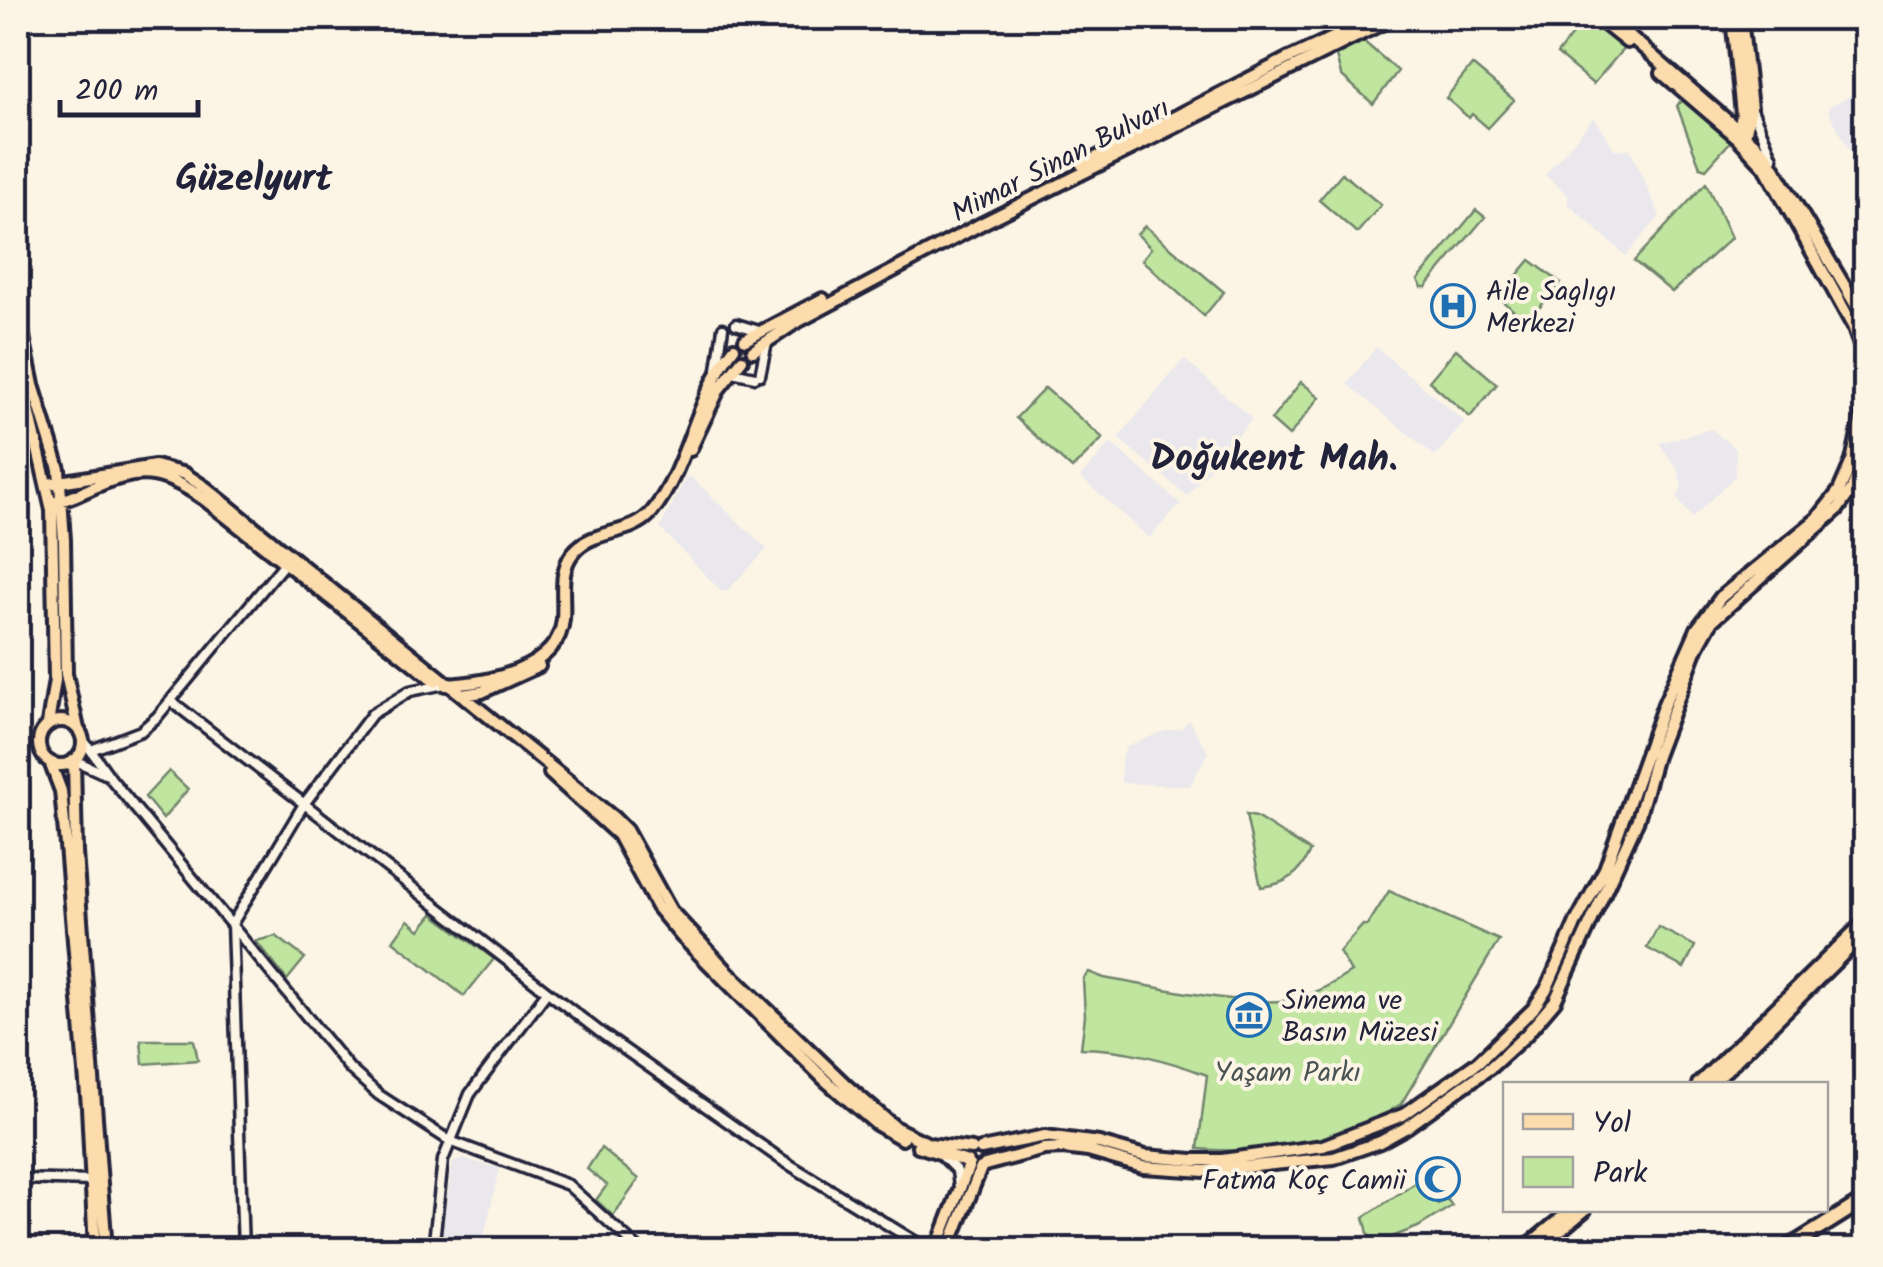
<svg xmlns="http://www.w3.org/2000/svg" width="1883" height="1267" font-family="Kalam,sans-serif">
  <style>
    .built { fill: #eae8ec }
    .green { fill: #c0e59f; stroke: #71846d; stroke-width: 2.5 }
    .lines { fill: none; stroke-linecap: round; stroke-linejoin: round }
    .minor-casing { stroke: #22223b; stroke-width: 15 }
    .major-casing { stroke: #22223b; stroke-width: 18 }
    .highway-casing { stroke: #22223b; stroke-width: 20 }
    .minor { stroke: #fcf5e5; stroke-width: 8 }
    .major { stroke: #fcdcac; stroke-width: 10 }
    .highway { stroke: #fcdcac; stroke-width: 12 }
    .labels { text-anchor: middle; stroke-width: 8; stroke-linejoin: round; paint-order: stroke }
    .street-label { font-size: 28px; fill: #22223b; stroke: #fcf5e5 }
    .poi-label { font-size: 28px; fill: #22223b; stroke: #fcf5e5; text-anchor: start }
    .park-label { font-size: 28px; fill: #4a5354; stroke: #fcf5e5 }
    .district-label { font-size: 38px; font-weight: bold; fill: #22223b; stroke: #fcf5e5 }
  </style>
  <rect width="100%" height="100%" fill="#fcf5e5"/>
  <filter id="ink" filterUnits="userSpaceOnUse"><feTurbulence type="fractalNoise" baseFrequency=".01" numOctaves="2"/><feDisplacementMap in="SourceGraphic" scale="20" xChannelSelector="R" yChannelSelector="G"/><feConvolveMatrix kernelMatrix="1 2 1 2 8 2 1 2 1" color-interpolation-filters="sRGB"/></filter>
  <g filter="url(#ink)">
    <path class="built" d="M 1865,88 L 1865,147 L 1854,152 L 1849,150 L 1828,110 L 1830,106 Z
      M 1594,117 L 1614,149 L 1630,149 L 1660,216 L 1626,256 L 1568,204 L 1568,195 L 1545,175 Z
      M 1376,347 L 1465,422 L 1435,456 L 1347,384 Z
      M 1184,359 L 1252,419 L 1187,496 L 1118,438 Z
      M 1711,429 L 1736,449 L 1735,476 L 1692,518 L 1677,498 L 1682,487 L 1678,470 L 1659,443 Z
      M 1111,443 L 1181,504 L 1149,538 L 1080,477 Z
      M 686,477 L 691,477 L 767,549 L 726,592 L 721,591 L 660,528 Z
      M 1189,720 L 1208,752 L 1190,786 L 1121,783 L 1121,760 L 1126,747 L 1164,731 L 1180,729 Z
      M 463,1159 L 500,1168 L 481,1249 L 439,1249 L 452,1166 L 453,1162 Z"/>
    <path class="green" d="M 1585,18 L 1590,18 L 1625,47 L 1593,84 L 1557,54 Z
      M 1356,39 L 1362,40 L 1398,71 L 1373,104 L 1341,75 L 1335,52 Z
      M 1472,65 L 1514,100 L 1488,128 L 1472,114 L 1469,118 L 1446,98 Z
      M 1682,99 L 1732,140 L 1706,169 L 1700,167 L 1677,106 Z
      M 1342,173 L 1381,205 L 1357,233 L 1319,200 Z
      M 1706,183 L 1731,238 L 1672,292 L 1634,261 Z
      M 1476,210 L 1485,217 L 1426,287 L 1422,287 L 1418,280 Z
      M 1145,226 L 1224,292 L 1204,316 L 1142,260 L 1151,248 L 1137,234 Z
      M 1530,260 L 1561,283 L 1527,322 L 1501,300 L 1501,295 Z
      M 1456,349 L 1497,384 L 1470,417 L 1429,381 Z
      M 1301,382 L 1320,397 L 1289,436 L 1271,420 Z
      M 1045,388 L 1103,438 L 1072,469 L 1016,418 Z
      M 169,771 L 188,789 L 163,819 L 145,797 Z
      M 1246,815 L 1256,817 L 1310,851 C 1300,875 1286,884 1261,887 Z
      M 1389,891 L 1499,940 L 1401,1104 C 1344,1142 1266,1155 1198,1149 L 1207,1075 C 1164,1059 1127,1049 1081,1048 L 1085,1016 L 1083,979 L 1089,972 L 1104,978 C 1152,986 1253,1009 1296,999 C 1317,993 1333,984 1351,972 L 1339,952 L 1363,925 L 1367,926 Z
      M 433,914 L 494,959 L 464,996 L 393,941 L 408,920 L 420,930 Z
      M 1658,927 L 1695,946 L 1684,968 L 1647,948 Z
      M 276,936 L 305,958 L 287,980 L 256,941 Z
      M 141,1040 L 194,1040 L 198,1060 L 143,1064 Z
      M 601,1148 L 639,1179 L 613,1216 L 596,1200 L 607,1185 L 587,1169 Z
      M 1420,1180 L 1438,1204 L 1447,1199 L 1452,1206 L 1418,1227 L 1371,1245 L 1364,1217 Z"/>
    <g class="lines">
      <g class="minor-casing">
        <path id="minor" d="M 1751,107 L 1773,158
          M 736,324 L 759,331
          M 717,369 L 723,328
          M 732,372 L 755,377
          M 760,375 L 767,342
          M 171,701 L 601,1033 L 782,1160 L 929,1250
          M 82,738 L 112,780 L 350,1069 L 379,1095 L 450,1141 L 568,1185 L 640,1250
          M 91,750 L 141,731 L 157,717 L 288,559
          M 74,760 L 105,774
          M 943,1157 L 957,1171 L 959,1187
          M 18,1179 L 92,1181
          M 243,1250 L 232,924 L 304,804 L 372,714 L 410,691 L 440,685
          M 433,1250 L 443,1160 L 470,1094 L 547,992"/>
      </g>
      <g class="major-casing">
        <path id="major" d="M 1597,18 L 1627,42
          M 1609,18 L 1766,154 L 1866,322
          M 1732,18 L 1742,114 L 1738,138 L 1765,167 L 1853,326 L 1861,348
          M 1741,18 L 1751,108 L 1745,136
          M 1662,73 L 1738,138
          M 1082,165 L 1287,59 L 1376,18
          M 18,312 L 33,385 L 59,469 L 64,540 L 66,674 L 78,729
          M 745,340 L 823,299
          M 753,351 L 795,323 L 983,223 L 1393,18
          M 18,363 L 52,510 L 55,680 L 48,724
          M 690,450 L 719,389 L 742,360
          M 48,484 L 155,466 L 185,474 L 206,488 L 614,818 L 626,830 L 671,911 L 728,972 L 847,1086 L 896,1128 L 929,1144 L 972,1149
          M 51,503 C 65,501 77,495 90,489 C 139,467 160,469 204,499 L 435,681
          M 446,685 C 486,683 559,670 563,619 C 565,598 558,571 573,553 C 592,528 631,537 652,512 C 688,468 695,397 734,348
          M 462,695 L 482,692 L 539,666
          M39 743a22 22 0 1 1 44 0a22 22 0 1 1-44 0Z
          M 74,760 L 76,853 L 106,1250
          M 50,762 L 61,791 L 65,834 L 88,1107 L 95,1250
          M 550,773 L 618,835 L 657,907 L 682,937 L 825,1080 L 876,1124 L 902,1139
          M 1698,1084 L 1866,920
          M 1712,1084 L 1866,932
          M 918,1146 L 967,1162
          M 981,1149 L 1045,1136 L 1099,1143 L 1145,1156 L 1193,1160 L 1222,1160 L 1323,1146 L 1403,1115 L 1478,1062 L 1533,1009 L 1547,988 L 1576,922 L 1605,869 L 1664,704 L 1697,629 L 1721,597 L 1817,519 L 1839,491 L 1852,461 L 1865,403 L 1862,356
          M 985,1165 L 1044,1149 L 1063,1148 L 1088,1151 L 1143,1167 L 1205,1171 L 1334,1158 L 1380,1142 L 1407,1127 L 1491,1067 L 1526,1035 L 1555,1001 L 1638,819 L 1656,756 L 1697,648 L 1712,621 L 1838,509 L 1852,489 L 1866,452
          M 936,1250 L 969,1165
          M 948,1250 L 981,1168
          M 1517,1250 L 1532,1242 L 1571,1210
          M 1537,1250 L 1585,1210"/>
      </g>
      <g class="highway-casing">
        <path id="highway" d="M 1785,1250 L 1866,1199"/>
      </g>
      <use href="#minor" class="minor"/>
      <use href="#major" class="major"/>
      <use href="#highway" class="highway"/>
    </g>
  </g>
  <defs>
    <g id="hospital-ring" transform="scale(2.25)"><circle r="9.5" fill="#fcf5e5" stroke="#1f6fb2" stroke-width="1.5"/><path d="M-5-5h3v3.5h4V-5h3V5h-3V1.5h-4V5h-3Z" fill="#1f6fb2"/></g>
    <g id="museum-ring" transform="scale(2.25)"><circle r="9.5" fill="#fcf5e5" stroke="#1f6fb2" stroke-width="1.5"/><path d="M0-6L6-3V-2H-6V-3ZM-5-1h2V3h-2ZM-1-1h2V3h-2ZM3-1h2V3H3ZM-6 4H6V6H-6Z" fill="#1f6fb2"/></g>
    <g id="mosque-ring" transform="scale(2.25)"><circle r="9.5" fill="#fcf5e5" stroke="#1f6fb2" stroke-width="1.5"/><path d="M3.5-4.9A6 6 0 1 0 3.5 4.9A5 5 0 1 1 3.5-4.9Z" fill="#1f6fb2"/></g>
  </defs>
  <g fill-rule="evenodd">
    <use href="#hospital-ring" x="1453" y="306"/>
    <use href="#museum-ring" x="1249" y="1015"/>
    <use href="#mosque-ring" x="1438" y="1179"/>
  </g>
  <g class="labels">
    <g class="street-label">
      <text transform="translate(1060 159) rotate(-27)" y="10">Mimar Sinan Bulvarı</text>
    </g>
    <g class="poi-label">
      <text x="1486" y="300">Aile Saglıgı<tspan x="1486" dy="32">Merkezi</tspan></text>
      <text x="1282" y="1009">Sinema ve<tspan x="1282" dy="32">Basın Müzesi</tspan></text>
      <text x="1406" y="1189" text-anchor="end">Fatma Koç Camii</text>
    </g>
    <g class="park-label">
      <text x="1288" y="1081">Yaşam Parkı</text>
    </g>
    <g class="district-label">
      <text x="254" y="190">Güzelyurt</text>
      <text x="1274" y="470">Doğukent Mah.</text>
    </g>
  </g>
  <rect width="1883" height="1267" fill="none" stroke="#fcf5e5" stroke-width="60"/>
  <rect x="30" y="30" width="1823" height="1207" fill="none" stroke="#22223b" stroke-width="4" filter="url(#ink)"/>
  <rect x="1503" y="1082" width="325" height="130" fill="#fcf5e5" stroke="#a5a1a1" stroke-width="2.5"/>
  <rect x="1523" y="1114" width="50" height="15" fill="#fcdcac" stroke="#a5a1a1" stroke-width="2.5"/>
  <text x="1593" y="1132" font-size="30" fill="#22223b">Yol</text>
  <rect x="1523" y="1157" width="50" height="30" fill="#c0e59f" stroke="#a5a1a1" stroke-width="2.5"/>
  <text x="1593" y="1182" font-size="30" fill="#22223b">Park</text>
  <path d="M60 100v15h138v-15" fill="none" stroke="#22223b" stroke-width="5"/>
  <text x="75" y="100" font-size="30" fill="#22223b" stroke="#fcf5e5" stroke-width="8" paint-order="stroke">200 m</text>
</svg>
